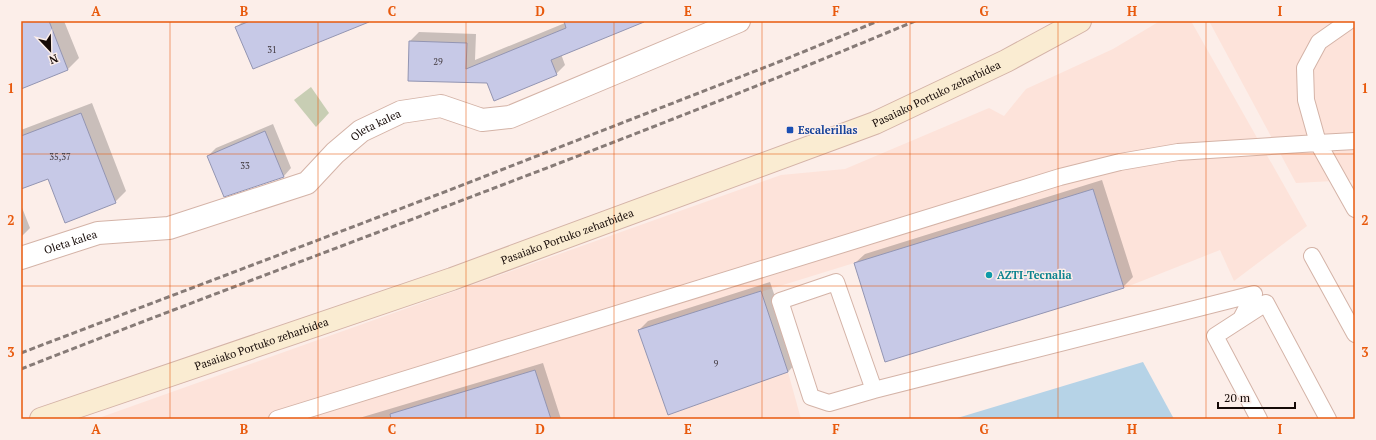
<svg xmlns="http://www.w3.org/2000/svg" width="1376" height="440" font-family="'PT Serif',serif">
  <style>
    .built { fill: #fde3da }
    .green { fill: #c8ceb4 }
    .water { fill: #b6d3e7 }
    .shadow { fill: #0003 }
    .building { fill: #c7c9e7; stroke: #9395b2 }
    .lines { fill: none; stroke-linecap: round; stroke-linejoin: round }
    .service-casing { stroke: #d4b3a7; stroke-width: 18 }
    .minor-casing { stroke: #d4b3a7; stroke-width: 24 }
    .secondary-casing { stroke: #d4b3a7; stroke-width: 24 }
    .service { stroke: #fff; stroke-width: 16 }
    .minor { stroke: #fff; stroke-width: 22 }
    .secondary { stroke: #faecd2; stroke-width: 22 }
    .rail { stroke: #877b77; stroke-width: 3; stroke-dasharray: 6 3; stroke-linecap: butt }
    .grid { fill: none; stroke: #e8590c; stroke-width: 1; stroke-opacity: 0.55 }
    .transit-dot { fill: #1a4fb4; stroke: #fceee9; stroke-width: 1.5 }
    .culture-dot { fill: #0f9aa8; stroke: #fceee9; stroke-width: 1.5 }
    .labels { text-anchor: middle; stroke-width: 3; stroke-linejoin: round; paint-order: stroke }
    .number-label { font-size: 9px; fill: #41393e }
    .street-label { font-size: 11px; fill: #140906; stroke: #fceee9 }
    .transit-label { font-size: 11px; font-weight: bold; fill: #164399; stroke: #fceee9; text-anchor: start }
    .culture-label { font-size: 11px; font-weight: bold; fill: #0d838f; stroke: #fceee9; text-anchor: start }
    .neatline { fill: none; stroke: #e8590c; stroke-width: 1.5 }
    .grid-label { font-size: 13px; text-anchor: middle; font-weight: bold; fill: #e8590c }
  </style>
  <rect width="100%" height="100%" fill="#fceee9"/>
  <path class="built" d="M 1160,21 L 1191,21 L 1307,226 L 1234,281 L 1220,250 L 1124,288 L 1093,189 L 638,330 L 668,415 L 788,372 L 801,419 L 96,419 L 781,175 L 845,169 L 989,108 L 1004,116 L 1026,89 L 1113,49 Z
    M 1209,21 L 1355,21 L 1355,185 L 1352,180 L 1296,183 Z"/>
  <path class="green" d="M 311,87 L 329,113 L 316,127 L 294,100 Z"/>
  <path class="water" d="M 1143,362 L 1174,419 L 954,419 Z"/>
  <path class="shadow" d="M 21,21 L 64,21 L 79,58 L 68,69 L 21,88 Z
    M 243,21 L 345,21 L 237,27 Z
    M 565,21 L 643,21 L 561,54 L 565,65 L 556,74 L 487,82 L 409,80 L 410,41 L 419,32 L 476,34 L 475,60 L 565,23 Z
    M 92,103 L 126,191 L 115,202 L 49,177 L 21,188 L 21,130 Z
    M 273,124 L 291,168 L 284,176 L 224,196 L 208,156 L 216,148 Z
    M 1102,180 L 1133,277 L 1123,287 L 855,263 L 865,254 Z
    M 21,205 L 30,228 L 21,237 Z
    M 770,282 L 797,362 L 788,372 L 668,413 L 639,330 L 648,321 Z
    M 543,363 L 561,419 L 356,419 Z"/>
  <path class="building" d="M 21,21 L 49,21 L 68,70 L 21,89 Z
    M 250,21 L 368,21 L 369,22 L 253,69 L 235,27 Z
    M 564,21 L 644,22 L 551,60 L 557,75 L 494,101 L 487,83 L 408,81 L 409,41 L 467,43 L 466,69 L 566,28 Z
    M 81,113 L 116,203 L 65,223 L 48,179 L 21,189 L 21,136 Z
    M 265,131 L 284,177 L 224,197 L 207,156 Z
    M 1093,189 L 1124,288 L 885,362 L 854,263 Z
    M 761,291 L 788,372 L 668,415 L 638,330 Z
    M 535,370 L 551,419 L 391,419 L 390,414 Z"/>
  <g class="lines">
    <g class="service-casing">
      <path id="service" d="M 1349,21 L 1319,42 L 1305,68 L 1306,100 L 1318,143 L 1355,141
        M 1312,256 L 1355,334
        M 874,390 L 836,282 L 780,301 L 811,397 L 829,403 L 874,390 L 1254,294 L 1241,319
        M 277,419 L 1060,177 L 1120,162 L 1178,152 L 1318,143 L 1355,209
        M 1259,419 L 1215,336 L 1266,303 L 1328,419"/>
    </g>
    <g class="minor-casing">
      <g id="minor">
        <path id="s1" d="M 21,258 L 98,233 L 169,228 L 307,183 L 335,153 L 361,131 L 401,112 L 441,106 L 482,120 L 510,117 L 739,21"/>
      </g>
    </g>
    <g class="secondary-casing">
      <g id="secondary">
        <path id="s2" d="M 41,419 L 452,279 L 875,123 L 1006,61 L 1080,21"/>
      </g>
    </g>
    <use href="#service" class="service"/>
    <use href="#minor" class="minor"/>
    <use href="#secondary" class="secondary"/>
    <path class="rail" d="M 21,353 L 447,191 L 781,61 L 878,21
      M 21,369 C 319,252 620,145 915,21"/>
  </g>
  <path class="grid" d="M 170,21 L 170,419M 318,21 L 318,419M 466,21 L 466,419M 614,21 L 614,419M 762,21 L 762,419M 910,21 L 910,419M 1058,21 L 1058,419M 1206,21 L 1206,419M 21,154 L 1355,154M 21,286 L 1355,286"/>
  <rect class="transit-dot" x="786" y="126" width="8" height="8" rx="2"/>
  <circle class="culture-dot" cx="989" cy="275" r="4"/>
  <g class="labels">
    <g class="number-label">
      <text x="272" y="53">31</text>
      <text x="438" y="65">29</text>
      <text x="60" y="160">35,37</text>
      <text x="245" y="169">33</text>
      <text x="716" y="367">9</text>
    </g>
    <g class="street-label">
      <text dy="4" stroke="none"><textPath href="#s2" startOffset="953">Pasaiako Portuko zeharbidea</textPath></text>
      <text dy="4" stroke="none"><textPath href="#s1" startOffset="388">Oleta kalea</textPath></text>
      <text dy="4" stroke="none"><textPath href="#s2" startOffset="557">Pasaiako Portuko zeharbidea</textPath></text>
      <text dy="4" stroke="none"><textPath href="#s1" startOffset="52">Oleta kalea</textPath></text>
      <text dy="4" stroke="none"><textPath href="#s2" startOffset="233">Pasaiako Portuko zeharbidea</textPath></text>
    </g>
    <g class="transit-label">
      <text x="798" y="134">Escalerillas</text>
    </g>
    <g class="culture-label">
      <text x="997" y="279">AZTI-Tecnalia</text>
    </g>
  </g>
  <rect width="1376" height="440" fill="none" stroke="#fceee9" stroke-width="44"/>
  <g transform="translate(50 50) rotate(158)" stroke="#fceee9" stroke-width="3" paint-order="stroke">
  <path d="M0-3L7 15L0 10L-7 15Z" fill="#140906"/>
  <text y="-6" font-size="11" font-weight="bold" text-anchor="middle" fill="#140906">N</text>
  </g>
  <path d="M1218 402v6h77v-6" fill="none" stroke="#140906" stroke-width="2"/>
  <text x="1224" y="402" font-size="12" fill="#140906" stroke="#fceee9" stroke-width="3" paint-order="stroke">20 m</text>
  <rect x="22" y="22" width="1332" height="396" class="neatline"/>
  <g class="grid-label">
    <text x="96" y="16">A</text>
    <text x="244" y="16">B</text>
    <text x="392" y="16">C</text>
    <text x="540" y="16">D</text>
    <text x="688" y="16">E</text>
    <text x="836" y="16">F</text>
    <text x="984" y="16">G</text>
    <text x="1132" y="16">H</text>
    <text x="1280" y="16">I</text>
    <text x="11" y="93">1</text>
    <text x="1365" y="93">1</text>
    <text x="11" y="225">2</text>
    <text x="1365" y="225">2</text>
    <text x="11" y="357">3</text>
    <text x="1365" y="357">3</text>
    <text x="96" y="434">A</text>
    <text x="244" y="434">B</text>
    <text x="392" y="434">C</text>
    <text x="540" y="434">D</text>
    <text x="688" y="434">E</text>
    <text x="836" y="434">F</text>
    <text x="984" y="434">G</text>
    <text x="1132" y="434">H</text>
    <text x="1280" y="434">I</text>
  </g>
</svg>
